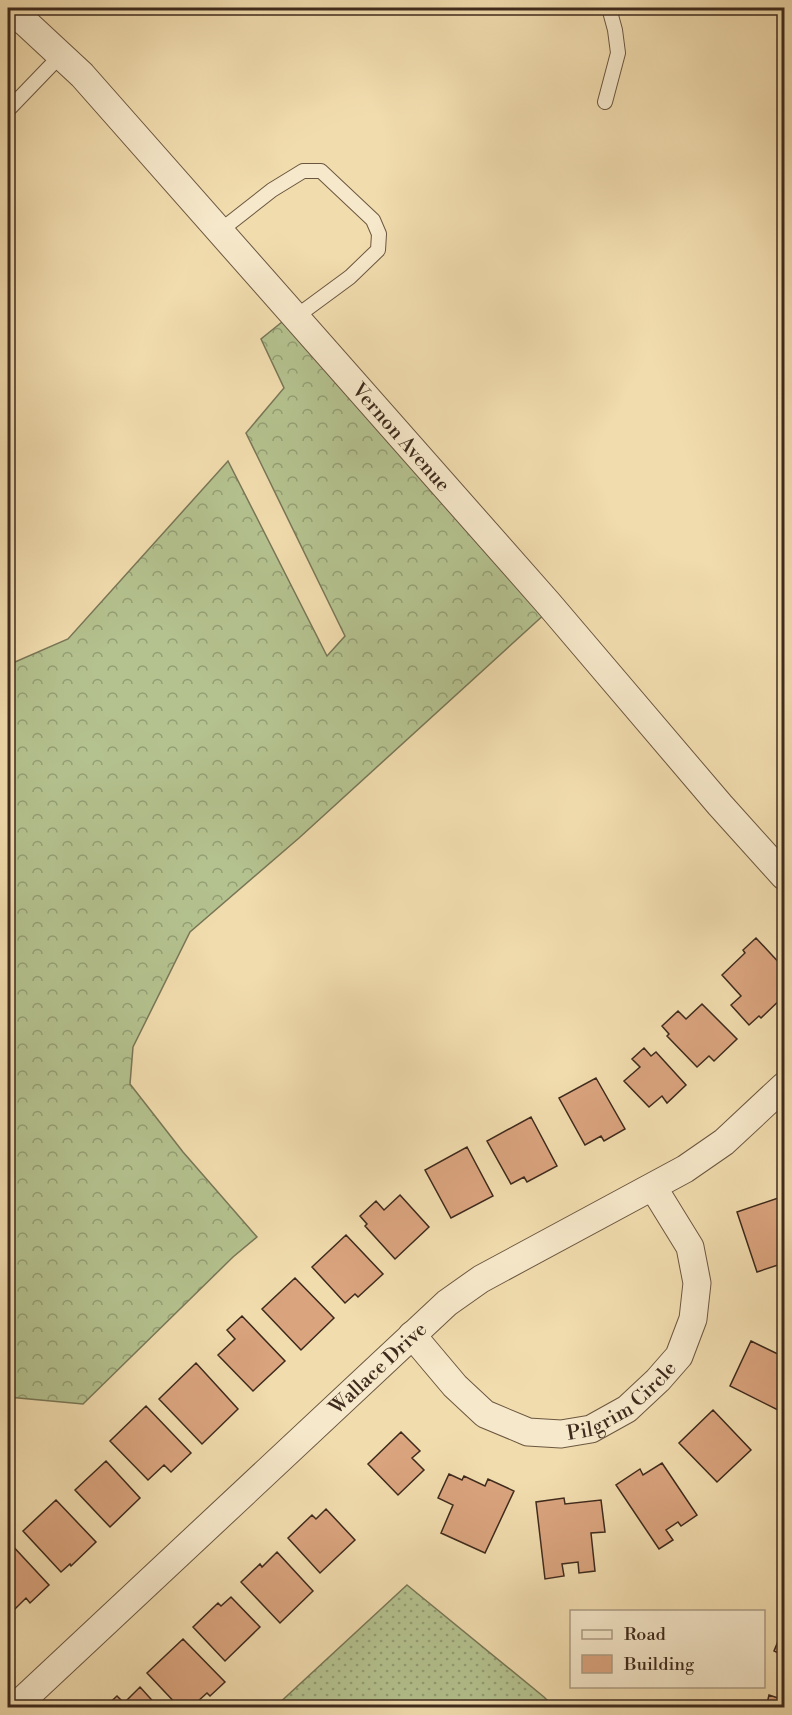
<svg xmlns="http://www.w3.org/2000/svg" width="792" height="1715" font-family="'Libre Bodoni',serif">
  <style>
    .grass { fill: url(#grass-dots); stroke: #797656; stroke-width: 1.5 }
    .forest { fill: url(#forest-crowns); stroke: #797656; stroke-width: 1.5 }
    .building { fill: #daa47e; stroke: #3e2a1c; stroke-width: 1.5 }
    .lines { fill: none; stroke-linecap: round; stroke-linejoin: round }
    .lane-casing { stroke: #6b5640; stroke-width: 16 }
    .street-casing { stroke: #6b5640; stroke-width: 29 }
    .lane { stroke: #f6e8ca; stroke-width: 14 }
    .street { stroke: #f6e8ca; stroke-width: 27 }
    .labels { text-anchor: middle; stroke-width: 6; stroke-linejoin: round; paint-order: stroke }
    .street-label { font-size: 20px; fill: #3e2a1c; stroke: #f6e8ca }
  </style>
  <defs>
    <pattern id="grass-dots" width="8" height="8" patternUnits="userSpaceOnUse" patternTransform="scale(1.5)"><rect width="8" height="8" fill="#b4c28f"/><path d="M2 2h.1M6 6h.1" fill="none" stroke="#949e74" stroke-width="1.8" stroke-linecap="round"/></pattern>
    <pattern id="forest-crowns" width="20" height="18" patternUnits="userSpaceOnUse" patternTransform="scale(1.5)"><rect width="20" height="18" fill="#b4c28f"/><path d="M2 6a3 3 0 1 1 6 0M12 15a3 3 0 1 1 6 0" fill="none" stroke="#949e74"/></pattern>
  </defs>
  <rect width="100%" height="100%" fill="#f1dcae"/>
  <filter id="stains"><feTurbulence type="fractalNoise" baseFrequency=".00333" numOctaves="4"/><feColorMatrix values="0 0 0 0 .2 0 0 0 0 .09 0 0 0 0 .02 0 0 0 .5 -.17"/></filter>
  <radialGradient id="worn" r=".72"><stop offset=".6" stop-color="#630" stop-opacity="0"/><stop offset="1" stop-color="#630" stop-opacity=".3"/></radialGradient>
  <path class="grass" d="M 407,1585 L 544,1697 L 554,1707 L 275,1707 Z"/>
  <path class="forest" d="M 282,322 L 294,326 L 547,612 L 299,838 L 190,932 L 133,1047 L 130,1084 L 183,1152 L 257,1237 L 233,1257 L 83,1404 L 8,1397 L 8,663 L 15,662 L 68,639 L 228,461 L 327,656 L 345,636 L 246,433 L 284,388 L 261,339 Z"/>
  <path class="building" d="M 756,938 L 784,968 L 784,996 L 761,1018 L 759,1016 L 749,1025 L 731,1005 L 741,996 L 722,975 L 745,953 L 743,950 Z
    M 702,1004 L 737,1039 L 714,1061 L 709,1056 L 697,1067 L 667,1036 L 669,1034 L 662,1026 L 678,1011 L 686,1019 Z
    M 644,1048 L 651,1056 L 656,1052 L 686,1085 L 667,1103 L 662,1096 L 649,1107 L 624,1081 L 640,1067 L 632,1059 Z
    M 596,1078 L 625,1129 L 604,1141 L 601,1136 L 585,1145 L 559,1098 Z
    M 531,1117 L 557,1166 L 527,1182 L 524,1177 L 511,1184 L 487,1141 Z
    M 467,1147 L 493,1196 L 451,1218 L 425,1170 Z
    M 400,1195 L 429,1227 L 395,1259 L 365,1226 L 367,1224 L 360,1216 L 376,1201 L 384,1210 Z
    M 784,1196 L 784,1250 L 781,1251 L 784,1263 L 757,1272 L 737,1212 Z
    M 346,1235 L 383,1274 L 358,1297 L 355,1294 L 345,1303 L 312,1267 Z
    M 295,1278 L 334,1318 L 301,1350 L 262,1309 Z
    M 242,1316 L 285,1361 L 253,1391 L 218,1355 L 235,1339 L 227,1330 Z
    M 751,1341 L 784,1357 L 784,1413 L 730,1386 Z
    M 196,1363 L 238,1409 L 202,1444 L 159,1399 Z
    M 146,1406 L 191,1453 L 171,1472 L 164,1465 L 148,1480 L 110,1441 Z
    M 713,1410 L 751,1450 L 717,1482 L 679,1443 Z
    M 401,1432 L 420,1451 L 412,1458 L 424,1470 L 398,1495 L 368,1464 Z
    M 106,1461 L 140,1498 L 110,1527 L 75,1490 Z
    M 662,1463 L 697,1515 L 681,1526 L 678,1522 L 666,1530 L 673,1540 L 659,1549 L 616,1485 L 640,1469 L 643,1475 Z
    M 449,1474 L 462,1480 L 464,1476 L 485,1486 L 488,1479 L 514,1491 L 485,1553 L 441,1533 L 453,1505 L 438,1498 Z
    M 564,1498 L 565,1504 L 601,1500 L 605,1532 L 591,1533 L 595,1571 L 579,1573 L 578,1562 L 562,1564 L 564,1576 L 545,1579 L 536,1502 Z
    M 56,1500 L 96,1542 L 71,1566 L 70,1564 L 61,1572 L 23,1531 Z
    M 326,1509 L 355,1540 L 320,1573 L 288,1538 L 312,1515 L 316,1519 Z
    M 9,1542 L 49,1585 L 30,1603 L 26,1598 L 14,1610 L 8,1603 L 8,1543 Z
    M 277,1552 L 313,1591 L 280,1623 L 241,1582 L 260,1564 L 262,1567 Z
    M 231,1597 L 260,1627 L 225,1661 L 193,1627 L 218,1603 L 221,1606 Z
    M 784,1627 L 784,1656 L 774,1651 Z
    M 183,1639 L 225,1682 L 210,1696 L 207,1693 L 197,1702 L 200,1706 L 198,1708 L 180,1708 L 147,1673 Z
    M 140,1687 L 159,1708 L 104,1708 L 117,1696 L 124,1703 Z
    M 769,1695 L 784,1700 L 784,1708 L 766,1708 Z"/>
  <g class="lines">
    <g class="lane-casing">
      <path id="lane" d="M 605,102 L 618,53 L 615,30 L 609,8
        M 8,110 L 61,55
        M 221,230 L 272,190 L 303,171 L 321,171 L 373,220 L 379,234 L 378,250 L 350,277 L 297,316"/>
    </g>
    <g class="street-casing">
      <g id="street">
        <path id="s1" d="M 8,9 L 26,23 L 82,75 L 548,603 L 720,805 L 784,876"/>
        <path id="s2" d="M 412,1335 L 455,1386 L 485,1414 L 528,1432 L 561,1434 L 591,1429 L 627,1409 L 658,1380 L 679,1356 L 693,1319 L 697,1283 L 690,1247 L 653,1187"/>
        <path id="s3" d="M 14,1708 L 447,1303 L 481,1279 L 685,1169 L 724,1142 L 784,1086"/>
      </g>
    </g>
    <use href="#lane" class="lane"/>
    <use href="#street" class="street"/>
  </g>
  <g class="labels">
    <g class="street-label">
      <text dy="7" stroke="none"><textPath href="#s1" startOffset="582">Vernon Avenue</textPath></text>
      <text dy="7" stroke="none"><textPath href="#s3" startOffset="498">Wallace Drive</textPath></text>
      <text dy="7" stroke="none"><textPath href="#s2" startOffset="258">Pilgrim Circle</textPath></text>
    </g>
  </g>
  <rect width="792" height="1715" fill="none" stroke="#f1dcae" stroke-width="30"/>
  <rect x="9" y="9" width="774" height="1697" fill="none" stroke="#3e2a1c" stroke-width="3"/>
  <rect x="15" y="15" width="762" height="1685" fill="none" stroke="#3e2a1c" stroke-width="1.5"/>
  <rect x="570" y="1610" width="195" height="78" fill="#f6e8ca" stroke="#ac9c84" stroke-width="1.5"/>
  <rect x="582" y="1630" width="30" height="9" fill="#f6e8ca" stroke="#ac9c84" stroke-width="1.5"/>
  <text x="624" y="1640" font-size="18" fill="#3e2a1c">Road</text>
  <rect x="582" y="1655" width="30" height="18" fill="#daa47e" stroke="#ac9c84" stroke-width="1.5"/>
  <text x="624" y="1670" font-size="18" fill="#3e2a1c">Building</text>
  <rect width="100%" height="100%" filter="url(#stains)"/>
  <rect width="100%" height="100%" fill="url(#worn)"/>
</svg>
